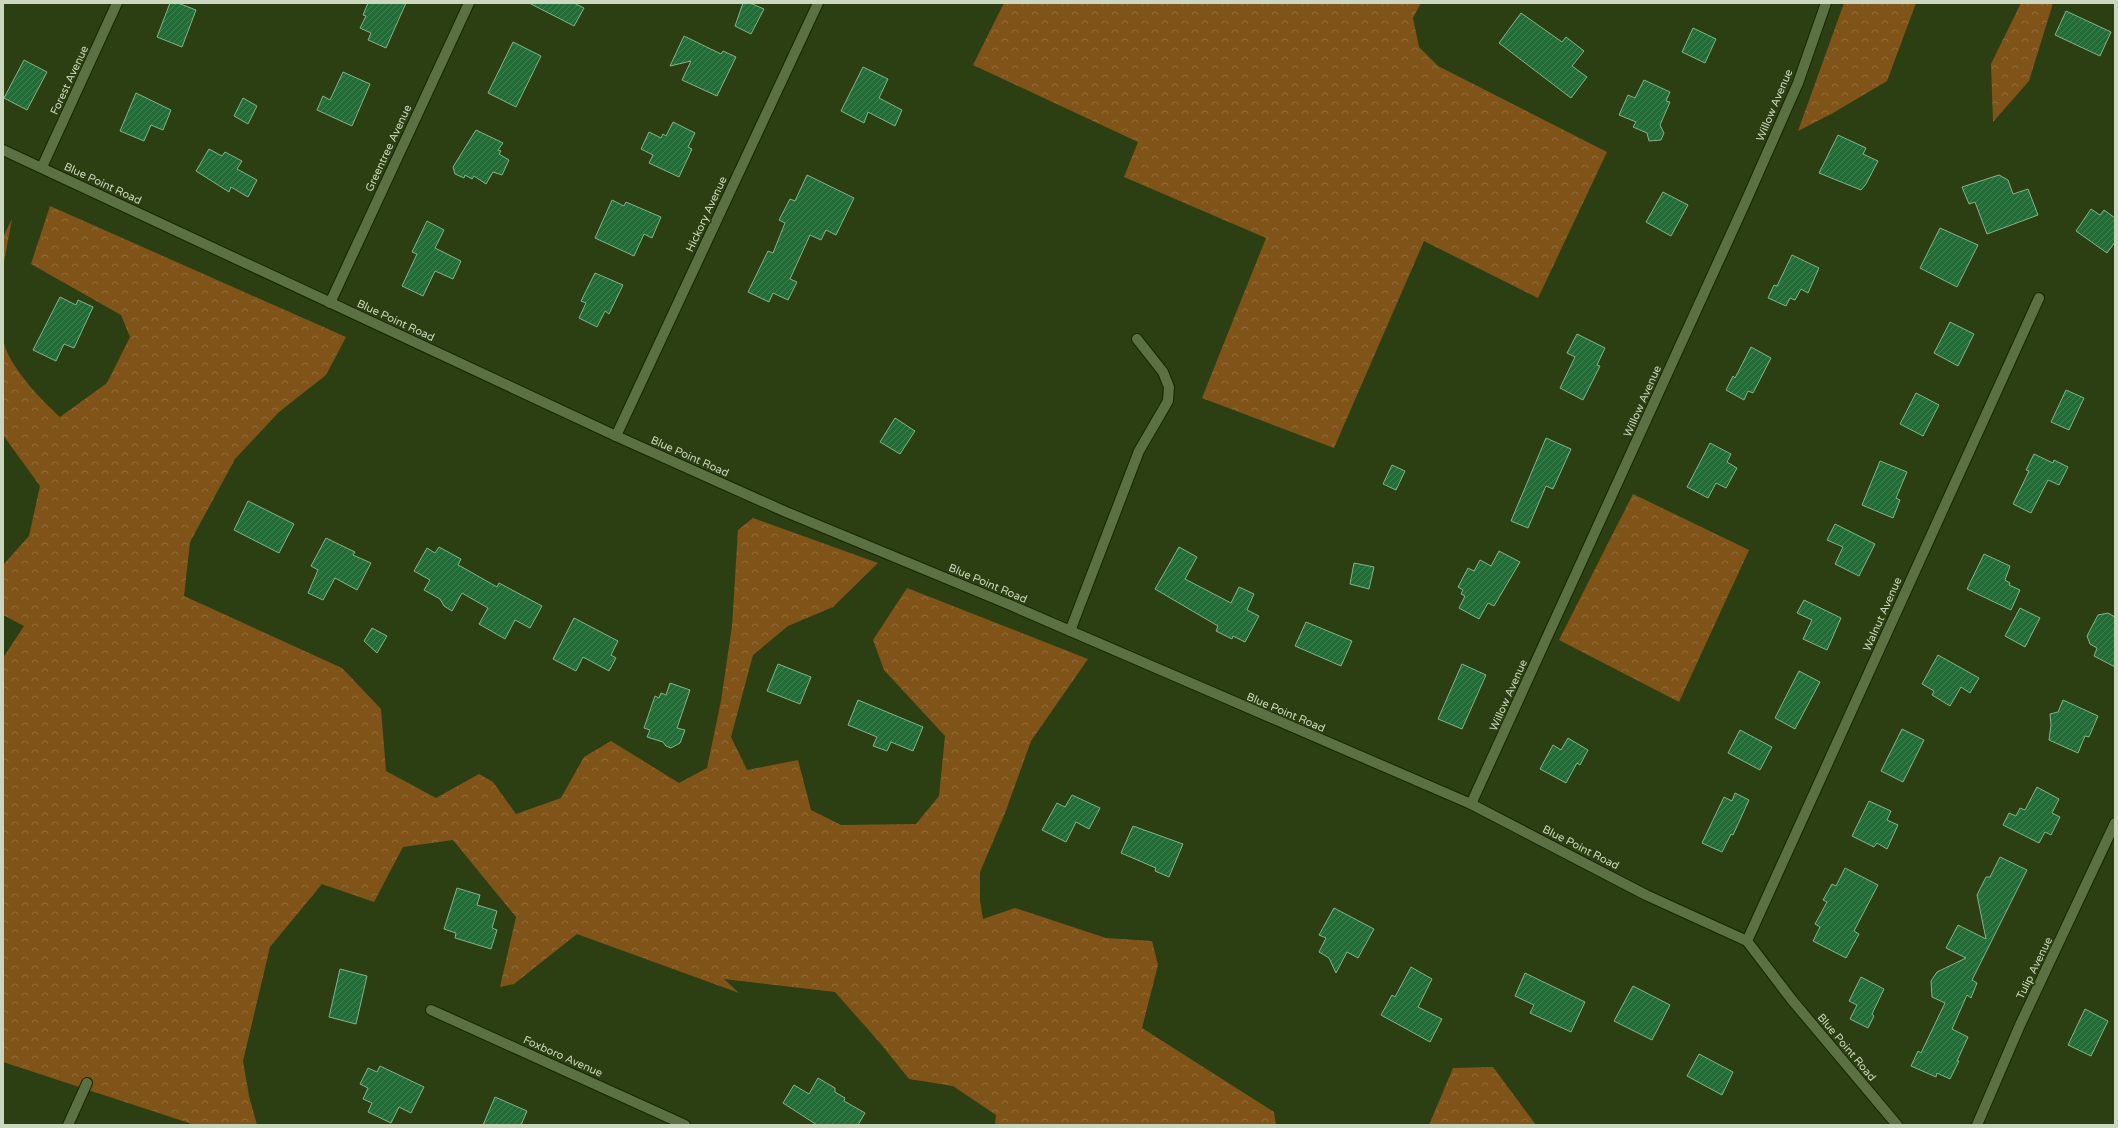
<svg xmlns="http://www.w3.org/2000/svg" width="2118" height="1128" font-family="'Varela Round',sans-serif">
  <style>
    .forest { fill: url(#forest-crowns) }
    .building { fill: url(#building-hatch); stroke: #85b28c }
    .lines { fill: none; stroke-linecap: round; stroke-linejoin: round }
    .service-casing { stroke: #172503; stroke-width: 12 }
    .minor-casing { stroke: #172503; stroke-width: 12 }
    .tertiary-casing { stroke: #172503; stroke-width: 12 }
    .service { stroke: #5b7143; stroke-width: 10 }
    .minor { stroke: #5b7143; stroke-width: 10 }
    .tertiary { stroke: #5b7143; stroke-width: 10 }
    .labels { text-anchor: middle; stroke-width: 4; stroke-linejoin: round; paint-order: stroke }
    .street-label { font-size: 11px; fill: #cbd7be; stroke: #2c3f12 }
  </style>
  <defs>
    <pattern id="forest-crowns" width="20" height="18" patternUnits="userSpaceOnUse"><rect width="20" height="18" fill="#805419"/><path d="M2 6a3 3 0 1 1 6 0M12 15a3 3 0 1 1 6 0" fill="none" stroke="#916c39"/></pattern>
    <pattern id="building-hatch" width="6" height="6" patternUnits="userSpaceOnUse"><rect width="6" height="6" fill="#246c37"/><path d="M-1 1l2-2M0 6l6-6M5 7l2-2" fill="none" stroke="#428052"/></pattern>
  </defs>
  <rect width="100%" height="100%" fill="#2c3f12"/>
  <path class="forest" d="M 1004,3 L 1421,3 L 1413,18 L 1419,47 L 1438,66 L 1607,152 L 1538,298 L 1424,241 L 1334,448 L 1202,398 L 1266,238 L 1124,177 L 1138,142 L 973,65 Z
    M 1844,3 L 1916,3 L 1887,81 L 1833,113 L 1798,131 Z
    M 2021,3 L 2053,3 L 2029,81 L 1993,122 L 1991,64 Z
    M 50,206 L 346,337 L 326,375 L 279,412 L 235,459 L 190,542 L 184,596 L 342,668 L 381,709 L 386,771 L 436,798 L 479,774 L 493,782 L 516,814 L 561,798 L 584,757 L 611,741 L 679,783 L 707,768 L 721,701 L 732,626 L 738,530 L 753,518 L 878,563 L 833,607 L 788,626 L 753,655 L 731,737 L 747,770 L 798,760 L 811,810 L 841,825 L 916,824 L 939,796 L 945,736 L 884,670 L 873,640 L 907,588 L 1088,659 L 1031,741 L 1005,813 L 980,872 L 980,901 L 983,919 L 1015,908 L 1106,938 L 1152,941 L 1158,965 L 1142,1028 L 1274,1112 L 1276,1125 L 995,1125 L 996,1115 L 953,1086 L 909,1079 L 880,1043 L 835,992 L 724,979 L 739,993 L 577,934 L 514,984 L 500,987 L 516,917 L 453,840 L 403,847 L 374,902 L 322,884 L 270,947 L 243,1061 L 249,1096 L 257,1125 L 190,1125 L 189,1123 L 3,1062 L 3,658 L 24,626 L 3,615 L 3,565 L 29,536 L 40,486 L 3,435 L 3,325 C 3,332 3,341 5,347 C 14,371 41,400 60,417 L 107,383 L 130,337 L 121,315 L 31,264 Z
    M 12,219 L 3,267 L 3,237 Z
    M 1633,494 L 1749,550 L 1679,702 L 1559,640 Z
    M 1493,1067 L 1536,1125 L 1429,1125 L 1453,1068 Z"/>
  <path class="building" d="M 170,3 L 178,3 L 196,10 L 182,47 L 157,37 Z
    M 368,3 L 406,3 L 386,48 L 368,40 L 371,33 L 360,28 L 366,16 L 363,15 Z
    M 529,3 L 574,3 L 584,8 L 574,26 Z
    M 743,3 L 750,3 L 764,9 L 751,34 L 735,26 Z
    M 2066,11 L 2111,32 L 2100,56 L 2055,35 Z
    M 1521,13 L 1562,42 L 1566,37 L 1584,51 L 1572,66 L 1587,77 L 1571,98 L 1499,43 Z
    M 1693,28 L 1716,39 L 1705,63 L 1682,52 Z
    M 684,36 L 721,54 L 723,51 L 736,57 L 717,96 L 682,80 L 691,61 L 670,66 Z
    M 513,42 L 541,56 L 516,107 L 488,93 Z
    M 24,60 L 47,72 L 27,110 L 4,98 Z
    M 863,67 L 888,79 L 879,98 L 902,110 L 895,126 L 868,112 L 864,123 L 841,111 Z
    M 343,72 L 370,84 L 352,126 L 317,110 L 323,96 L 330,100 Z
    M 1644,80 L 1670,92 L 1666,101 L 1670,102 L 1660,125 L 1664,133 L 1661,140 L 1649,141 L 1647,133 L 1633,127 L 1636,122 L 1619,115 L 1628,95 L 1635,98 Z
    M 136,93 L 171,110 L 163,130 L 151,125 L 144,141 L 120,131 Z
    M 243,98 L 257,106 L 248,124 L 234,116 Z
    M 673,122 L 695,133 L 688,147 L 692,149 L 679,177 L 649,163 L 653,155 L 641,149 L 649,132 L 661,138 L 663,134 L 666,136 Z
    M 476,130 L 503,143 L 498,150 L 501,151 L 499,154 L 509,160 L 502,175 L 493,172 L 486,184 L 474,176 L 472,179 L 465,175 L 464,178 L 455,174 L 453,167 Z
    M 1838,135 L 1866,148 L 1863,154 L 1878,161 L 1866,184 L 1861,190 L 1819,173 Z
    M 209,149 L 222,156 L 225,152 L 242,161 L 237,169 L 257,180 L 248,197 L 231,187 L 229,192 L 196,171 Z
    M 807,175 L 854,198 L 836,235 L 826,230 L 821,240 L 810,235 L 790,279 L 797,282 L 788,300 L 773,293 L 769,302 L 748,292 L 768,251 L 773,253 L 785,223 L 779,220 L 790,199 L 795,201 Z
    M 1999,175 L 2008,180 L 2013,194 L 2028,189 L 2038,215 L 1987,234 L 1975,202 L 1969,204 L 1962,187 Z
    M 1663,192 L 1688,205 L 1671,236 L 1646,222 Z
    M 612,200 L 624,206 L 626,202 L 661,217 L 652,238 L 644,234 L 634,256 L 595,238 Z
    M 2091,209 L 2100,215 L 2104,210 L 2115,218 L 2115,242 L 2107,253 L 2076,231 Z
    M 427,221 L 444,230 L 435,248 L 461,261 L 453,279 L 435,271 L 423,296 L 402,286 L 417,254 L 412,252 Z
    M 1940,228 L 1978,245 L 1957,287 L 1920,268 Z
    M 1792,255 L 1819,268 L 1808,293 L 1801,289 L 1795,300 L 1790,298 L 1786,306 L 1768,298 L 1774,285 L 1777,286 Z
    M 595,273 L 623,285 L 609,314 L 605,311 L 597,327 L 579,318 L 586,303 L 581,301 Z
    M 60,297 L 76,305 L 78,300 L 93,307 L 74,348 L 64,344 L 56,361 L 33,350 Z
    M 1950,322 L 1974,334 L 1958,366 L 1934,353 Z
    M 1577,334 L 1605,348 L 1597,365 L 1600,366 L 1583,400 L 1560,388 L 1575,357 L 1567,353 Z
    M 1751,347 L 1771,358 L 1753,393 L 1748,391 L 1744,400 L 1726,390 L 1733,376 L 1735,378 Z
    M 2066,390 L 2084,398 L 2069,430 L 2051,422 Z
    M 1916,393 L 1939,405 L 1923,436 L 1900,424 Z
    M 895,418 L 915,431 L 900,454 L 880,442 Z
    M 1546,438 L 1571,449 L 1553,489 L 1546,486 L 1528,528 L 1511,521 Z
    M 1710,443 L 1731,454 L 1727,462 L 1737,468 L 1726,488 L 1716,483 L 1708,498 L 1687,487 Z
    M 2034,454 L 2053,463 L 2054,460 L 2068,467 L 2059,485 L 2048,480 L 2031,513 L 2013,504 L 2029,471 L 2026,470 Z
    M 1880,461 L 1907,472 L 1896,498 L 1900,500 L 1893,518 L 1862,505 Z
    M 1392,465 L 1405,471 L 1396,490 L 1383,484 Z
    M 248,501 L 294,524 L 279,553 L 234,530 Z
    M 1835,524 L 1875,544 L 1859,576 L 1835,564 L 1843,547 L 1827,540 Z
    M 326,538 L 355,552 L 353,555 L 371,563 L 357,590 L 335,578 L 323,600 L 308,593 L 318,570 L 311,566 Z
    M 439,547 L 461,559 L 458,565 L 462,567 L 497,587 L 499,583 L 542,606 L 530,628 L 515,620 L 505,639 L 479,624 L 488,608 L 462,593 L 452,611 L 444,606 L 440,599 L 424,590 L 430,580 L 414,571 L 427,548 L 435,553 Z
    M 1179,547 L 1197,557 L 1185,579 L 1231,603 L 1239,587 L 1254,594 L 1247,610 L 1259,616 L 1245,642 L 1233,636 L 1232,639 L 1216,631 L 1218,626 L 1155,589 Z
    M 1499,551 L 1520,562 L 1494,606 L 1488,603 L 1479,619 L 1459,608 L 1465,596 L 1461,594 L 1463,590 L 1458,587 L 1468,568 L 1474,571 L 1480,560 L 1491,566 Z
    M 1984,554 L 2010,566 L 2005,580 L 2010,583 L 2009,585 L 2020,590 L 2011,610 L 1967,589 Z
    M 1354,563 L 1374,567 L 1369,589 L 1350,584 Z
    M 1804,600 L 1841,618 L 1827,650 L 1803,639 L 1812,620 L 1797,613 Z
    M 2020,608 L 2040,618 L 2025,647 L 2005,636 Z
    M 2108,613 L 2115,617 L 2115,667 L 2094,656 L 2097,648 L 2090,644 L 2087,636 L 2098,615 Z
    M 574,618 L 618,641 L 611,655 L 616,658 L 609,671 L 583,657 L 576,671 L 553,659 Z
    M 1306,622 L 1352,641 L 1341,666 L 1295,646 Z
    M 372,628 L 387,636 L 377,653 L 364,641 Z
    M 1938,655 L 1979,678 L 1970,693 L 1961,687 L 1950,706 L 1932,695 L 1934,691 L 1922,684 Z
    M 778,664 L 811,677 L 800,704 L 767,691 Z
    M 1462,664 L 1486,675 L 1462,729 L 1438,719 Z
    M 1799,671 L 1820,682 L 1795,729 L 1775,718 Z
    M 670,683 L 690,690 L 677,728 L 685,730 L 680,743 L 671,748 L 666,746 L 663,742 L 647,737 L 650,730 L 644,728 L 655,696 L 659,698 L 661,693 L 666,695 Z
    M 858,700 L 923,727 L 913,751 L 891,742 L 887,751 L 873,746 L 877,737 L 848,725 Z
    M 2063,700 L 2098,716 L 2089,737 L 2085,736 L 2078,753 L 2049,740 L 2051,725 L 2050,714 L 2058,712 Z
    M 1902,729 L 1924,740 L 1903,782 L 1881,771 Z
    M 1740,730 L 1772,747 L 1760,770 L 1728,753 Z
    M 1568,738 L 1588,750 L 1580,765 L 1577,763 L 1566,783 L 1540,769 L 1553,745 L 1561,750 Z
    M 2037,787 L 2059,799 L 2052,813 L 2060,817 L 2051,835 L 2045,832 L 2039,843 L 2003,825 L 2009,813 L 2016,816 L 2020,808 L 2025,810 Z
    M 1735,793 L 1749,800 L 1733,835 L 1731,834 L 1722,852 L 1702,843 L 1724,797 L 1732,801 Z
    M 1072,795 L 1100,808 L 1089,829 L 1076,822 L 1066,842 L 1042,830 L 1057,803 L 1065,807 Z
    M 1869,801 L 1891,811 L 1887,820 L 1898,825 L 1887,849 L 1877,843 L 1874,847 L 1852,836 Z
    M 1133,826 L 1183,844 L 1169,877 L 1155,871 L 1156,868 L 1121,853 Z
    M 2000,857 L 2027,870 L 1972,980 L 1977,983 L 1971,998 L 1967,995 L 1952,1029 L 1968,1037 L 1957,1061 L 1959,1061 L 1950,1079 L 1937,1073 L 1936,1077 L 1911,1066 L 1918,1051 L 1921,1053 L 1945,1003 L 1932,997 L 1931,981 L 1937,972 L 1966,958 L 1946,948 L 1958,925 L 1986,939 L 1977,895 L 1986,877 L 1990,877 Z
    M 1845,868 L 1878,885 L 1854,931 L 1859,934 L 1846,958 L 1813,941 L 1820,927 L 1815,924 L 1827,902 L 1823,900 L 1832,884 L 1836,886 Z
    M 457,888 L 480,895 L 477,905 L 497,911 L 492,928 L 497,930 L 491,949 L 455,938 L 456,933 L 444,929 Z
    M 1334,908 L 1374,929 L 1358,958 L 1347,952 L 1336,973 L 1329,958 L 1319,952 L 1326,938 L 1319,935 Z
    M 1411,967 L 1432,979 L 1418,1007 L 1442,1019 L 1430,1042 L 1381,1015 L 1392,995 L 1395,997 Z
    M 340,969 L 367,976 L 356,1024 L 329,1017 Z
    M 1525,973 L 1585,1002 L 1571,1032 L 1530,1013 L 1534,1005 L 1515,996 Z
    M 1861,977 L 1884,989 L 1872,1014 L 1874,1016 L 1868,1028 L 1850,1019 L 1857,1005 L 1849,1001 Z
    M 1633,986 L 1670,1005 L 1652,1040 L 1614,1021 Z
    M 2085,1009 L 2108,1021 L 2091,1056 L 2068,1045 Z
    M 1699,1054 L 1733,1072 L 1722,1095 L 1687,1076 Z
    M 380,1066 L 424,1087 L 411,1113 L 399,1107 L 391,1123 L 368,1112 L 372,1103 L 363,1099 L 368,1088 L 360,1084 L 368,1068 L 377,1072 Z
    M 818,1078 L 835,1088 L 835,1092 L 845,1098 L 844,1101 L 865,1113 L 858,1125 L 817,1125 L 783,1103 L 794,1085 L 809,1094 Z
    M 495,1097 L 527,1111 L 521,1125 L 483,1125 Z"/>
  <g class="lines">
    <g class="service-casing">
      <path id="service" d="M 1070,631 L 1139,451 L 1168,401 L 1169,387 L 1163,372 L 1137,339"/>
    </g>
    <g class="minor-casing">
      <path id="minor" d="M 42,167 L 117,3
        M 330,303 L 469,3
        M 616,436 L 818,3
        M 1471,804 L 1746,201 L 1798,83 L 1826,3
        M 1747,941 L 2039,298
        M 431,1010 L 685,1125
        M 68,1125 L 87,1083
        M 1977,1125 L 2020,1025 L 2115,823"/>
    </g>
    <g class="tertiary-casing">
      <path id="tertiary" d="M 3,150 L 616,436 L 786,512 L 1008,604 L 1471,804 L 1646,895 L 1747,941 L 1792,1000 L 1897,1125"/>
    </g>
    <use href="#service" class="service"/>
    <use href="#minor" class="minor"/>
    <use href="#tertiary" class="tertiary"/>
  </g>
  <g class="labels">
    <g class="street-label">
      <text transform="translate(69 80) rotate(-65)" y="4">Forest Avenue</text>
      <text transform="translate(1774 105) rotate(-67)" y="4">Willow Avenue</text>
      <text transform="translate(388 148) rotate(-65)" y="4">Greentree Avenue</text>
      <text transform="translate(103 183) rotate(25)" y="4">Blue Point Road</text>
      <text transform="translate(706 214) rotate(-65)" y="4">Hickory Avenue</text>
      <text transform="translate(396 320) rotate(25)" y="4">Blue Point Road</text>
      <text transform="translate(1642 401) rotate(-66)" y="4">Willow Avenue</text>
      <text transform="translate(690 456) rotate(24)" y="4">Blue Point Road</text>
      <text transform="translate(988 583) rotate(23)" y="4">Blue Point Road</text>
      <text transform="translate(1882 614) rotate(-66)" y="4">Walnut Avenue</text>
      <text transform="translate(1508 695) rotate(-66)" y="4">Willow Avenue</text>
      <text transform="translate(1286 712) rotate(23)" y="4">Blue Point Road</text>
      <text transform="translate(1581 847) rotate(27)" y="4">Blue Point Road</text>
      <text transform="translate(2034 968) rotate(-64)" y="4">Tulip Avenue</text>
      <text transform="translate(1847 1047) rotate(50)" y="4">Blue Point Road</text>
      <text transform="translate(563 1056) rotate(24)" y="4">Foxboro Avenue</text>
    </g>
  </g>
  <rect width="2118" height="1128" fill="none" stroke="#cbd7be" stroke-width="8"/>
</svg>
